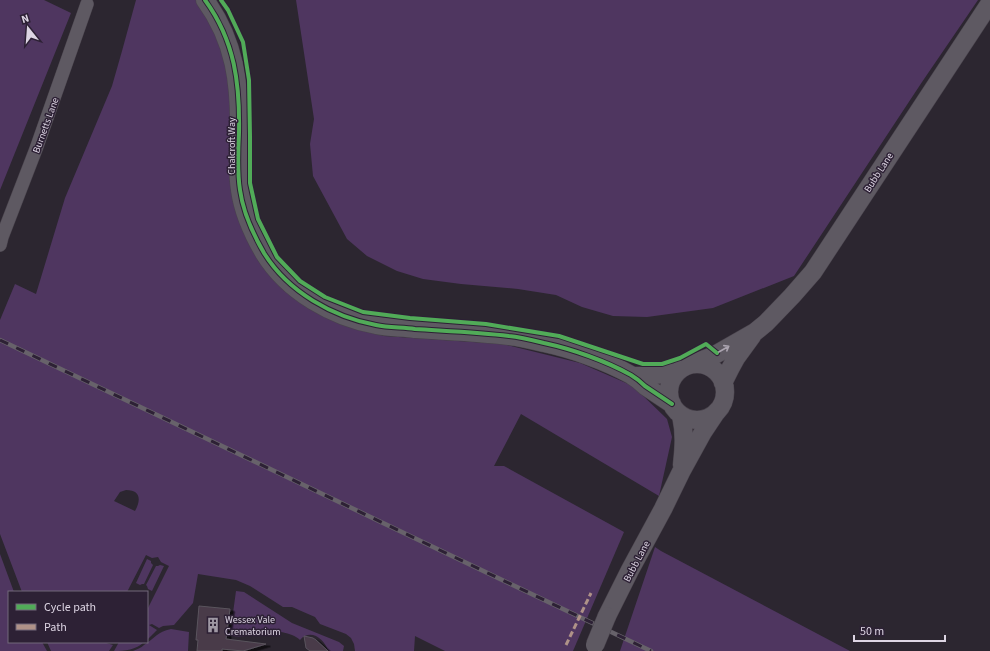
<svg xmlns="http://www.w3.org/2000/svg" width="990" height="651" font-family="'Source Sans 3',sans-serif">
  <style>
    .green { fill: #4f3660; fill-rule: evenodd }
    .building { fill: #483a4a; stroke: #5a545d; filter: url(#shadow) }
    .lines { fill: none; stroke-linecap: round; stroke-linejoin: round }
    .street-casing { stroke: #49434c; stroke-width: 14 }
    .secondary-casing { stroke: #49434c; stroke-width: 19 }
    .street { stroke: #5e5962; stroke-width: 13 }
    .secondary { stroke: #5e5962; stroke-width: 18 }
    .rail-casing { stroke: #67626a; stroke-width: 4.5 }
    .rail { stroke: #2d2135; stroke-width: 3; stroke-dasharray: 9; stroke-linecap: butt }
    .secondary-bridge-casing { stroke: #49434c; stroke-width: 19; stroke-linecap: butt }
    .secondary-bridge { stroke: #5e5962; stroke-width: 18 }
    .quiet { stroke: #af9288; stroke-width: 3; stroke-dasharray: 6 3; stroke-linecap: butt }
    .cycleway-casing { stroke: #2d2135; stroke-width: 6 }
    .cycleway { stroke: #51ab58; stroke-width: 4 }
    .oneway { stroke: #aaa3af }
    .labels { text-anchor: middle; stroke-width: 3; stroke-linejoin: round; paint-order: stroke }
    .street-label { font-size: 10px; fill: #ddd5e3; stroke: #2d2135 }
    .poi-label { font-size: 10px; fill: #ddd5e3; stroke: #2d2135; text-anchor: start }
  </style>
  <defs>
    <filter id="shadow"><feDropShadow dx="4.5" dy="2.5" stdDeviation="0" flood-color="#0009"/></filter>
  </defs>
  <rect width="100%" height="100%" fill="#2c2630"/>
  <path class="green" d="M 0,0 L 44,0 L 71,13 L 0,190 Z
    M 136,0 L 198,0 L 200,3 L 226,58 L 242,224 L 336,321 L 384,336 L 503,344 L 580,363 L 633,386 L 667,419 L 672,437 L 659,496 L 521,414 L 494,466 L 504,466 L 624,532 L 573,651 L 445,651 L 415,636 L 414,651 L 355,651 L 354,644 L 351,638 L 346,634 L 320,624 L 315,617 L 292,607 L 283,607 L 250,586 L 236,580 L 198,574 L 193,603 L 174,625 L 163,626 L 159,628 L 152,624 L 149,625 L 157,630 L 147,640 L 147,610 L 169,566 L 161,562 L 158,557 L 152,558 L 146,555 L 127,592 L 22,592 L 0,534 L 0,320 L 15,284 L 36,294 L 65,198 L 112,86 L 122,51 ZM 126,490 C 141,490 141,500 135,511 L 114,501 L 120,492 Z
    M 296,0 L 978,0 L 922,82 L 794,276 L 713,308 L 647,317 L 613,316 L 582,307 L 556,295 L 518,289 L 461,284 L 423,279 L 397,271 L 367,256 L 347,239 L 313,176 L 310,144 L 314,119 Z
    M 655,547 L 661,551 L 850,651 L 620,651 Z
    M 0,554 L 14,592 L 9,592 L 9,642 L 42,642 L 47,651 L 0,651 Z
    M 147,559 L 151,561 L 151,563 L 153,565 L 144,584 L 142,584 L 140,585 L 136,583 Z
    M 160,565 L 164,566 L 152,591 L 148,589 L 147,586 L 146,585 L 156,566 L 158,566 Z
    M 236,591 L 244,592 L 292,623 L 339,642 L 344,646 L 343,651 L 328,651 C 325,639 310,628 300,640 C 298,638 295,636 292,635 C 283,631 268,630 258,633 C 248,636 240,638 230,635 Z
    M 171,629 L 189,632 L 188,651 L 133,651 C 137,649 141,648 144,645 C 155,638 157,632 171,629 Z
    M 47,642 L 103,642 L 113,645 L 109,651 L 51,651 Z
    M 119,642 L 144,642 C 136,650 125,651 114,651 Z"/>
  <path class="building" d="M 199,606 L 230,609 L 226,639 L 266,644 L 243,651 L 222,649 L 222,651 L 197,651 L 198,640 L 196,640 Z
    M 304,636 L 313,638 L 316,640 L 328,651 L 310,651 L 306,648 Z"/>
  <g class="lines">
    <g class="street-casing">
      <path id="street" d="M 0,245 L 2,237 L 36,149 L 87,4"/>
    </g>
    <g class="secondary-casing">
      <path id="secondary" d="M 205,0 C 235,41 240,84 239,133 C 238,152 237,171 240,190 C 243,212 253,234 264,253 C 288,292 333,317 376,325 C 389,328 403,327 415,329 C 446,331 478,332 509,336 C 520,337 532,340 544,343 C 572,349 606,361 631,375 C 636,378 641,382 645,386 C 654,392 663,398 672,404
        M 692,364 L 713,356 L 755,332 L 766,323 L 792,296 L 813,272 L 990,3
        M669 392a28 28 0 1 1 56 0a28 28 0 1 1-56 0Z
        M 633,376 L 646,376 L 677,372
        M 723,383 L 730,369 L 736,358 L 752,336
        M 681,415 C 685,434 684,446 682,465
        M 607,616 L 630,570 L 663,509 L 681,472 L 703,432 L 717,411"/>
    </g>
    <use href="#street" class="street"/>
    <use href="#secondary" class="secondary"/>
    <g class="rail-casing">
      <path id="rail" d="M 0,340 L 651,651"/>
    </g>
    <use href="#rail" class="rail"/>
    <g class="secondary-bridge-casing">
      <path id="secondary-bridge" d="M 595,645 L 607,616"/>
    </g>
    <use href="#secondary-bridge" class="secondary-bridge"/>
    <path class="quiet" d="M 566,645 L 591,593"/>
    <g class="cycleway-casing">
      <path id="cycleway" d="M 205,0 C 235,41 240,84 239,133 C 238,152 237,171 240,190 C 243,212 253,234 264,253 C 288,292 333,317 376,325 C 389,328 403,327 415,329 C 446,331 478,332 509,336 C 520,337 532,340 544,343 C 572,349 606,361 631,375 C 636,378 641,382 645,386 C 654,392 663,398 672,404
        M 221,0 L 228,10 L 243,42 L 249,80 L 250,136 L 250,183 L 258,219 L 277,257 L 300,281 L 325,297 L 363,312 L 410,318 L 486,324 L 559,336 L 643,364 L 662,364 L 680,358 L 706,344 L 717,353"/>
    </g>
    <use href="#cycleway" class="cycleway"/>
  </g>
  <defs><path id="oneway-shaft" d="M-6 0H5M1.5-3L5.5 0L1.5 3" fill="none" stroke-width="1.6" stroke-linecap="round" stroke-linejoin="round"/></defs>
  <use class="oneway" href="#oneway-shaft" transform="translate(724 349) rotate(-30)"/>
  <defs>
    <g id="building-bare" transform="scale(1.2)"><path d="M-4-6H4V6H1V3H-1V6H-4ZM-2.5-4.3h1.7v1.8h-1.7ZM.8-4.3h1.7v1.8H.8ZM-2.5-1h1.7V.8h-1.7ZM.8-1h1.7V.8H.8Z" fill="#9f98a4" stroke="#2d2135" stroke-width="2.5" paint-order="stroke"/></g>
  </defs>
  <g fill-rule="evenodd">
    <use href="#building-bare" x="213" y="625"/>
  </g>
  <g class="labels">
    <g class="street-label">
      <text transform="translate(45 125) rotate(-70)" y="4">Burnetts Lane</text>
      <text transform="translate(231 146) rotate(-90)" y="4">Chalcroft Way</text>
      <text transform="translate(878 172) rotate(-57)" y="4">Bubb Lane</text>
      <text transform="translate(636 561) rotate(-62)" y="4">Bubb Lane</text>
    </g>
    <g class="poi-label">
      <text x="225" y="623">Wessex Vale<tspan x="225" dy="12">Crematorium</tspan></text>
    </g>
  </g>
  <rect x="8" y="591" width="140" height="52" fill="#2d2135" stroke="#73697b"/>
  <rect x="16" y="604" width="20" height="6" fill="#51ab58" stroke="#73697b"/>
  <text x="44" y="611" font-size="12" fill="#ddd5e3">Cycle path</text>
  <rect x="16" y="624" width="20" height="6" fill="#af9288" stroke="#73697b"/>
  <text x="44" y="631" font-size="12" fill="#ddd5e3">Path</text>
  <g transform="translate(28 28) rotate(343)" stroke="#2d2135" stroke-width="3" paint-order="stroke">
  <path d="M0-3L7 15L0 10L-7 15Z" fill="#ddd5e3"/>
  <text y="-6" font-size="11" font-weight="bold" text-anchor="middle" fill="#ddd5e3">N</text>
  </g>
  <path d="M854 635v6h91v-6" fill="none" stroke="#ddd5e3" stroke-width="2"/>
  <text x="860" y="635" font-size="12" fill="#ddd5e3" stroke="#2d2135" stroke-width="3" paint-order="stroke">50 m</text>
</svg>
